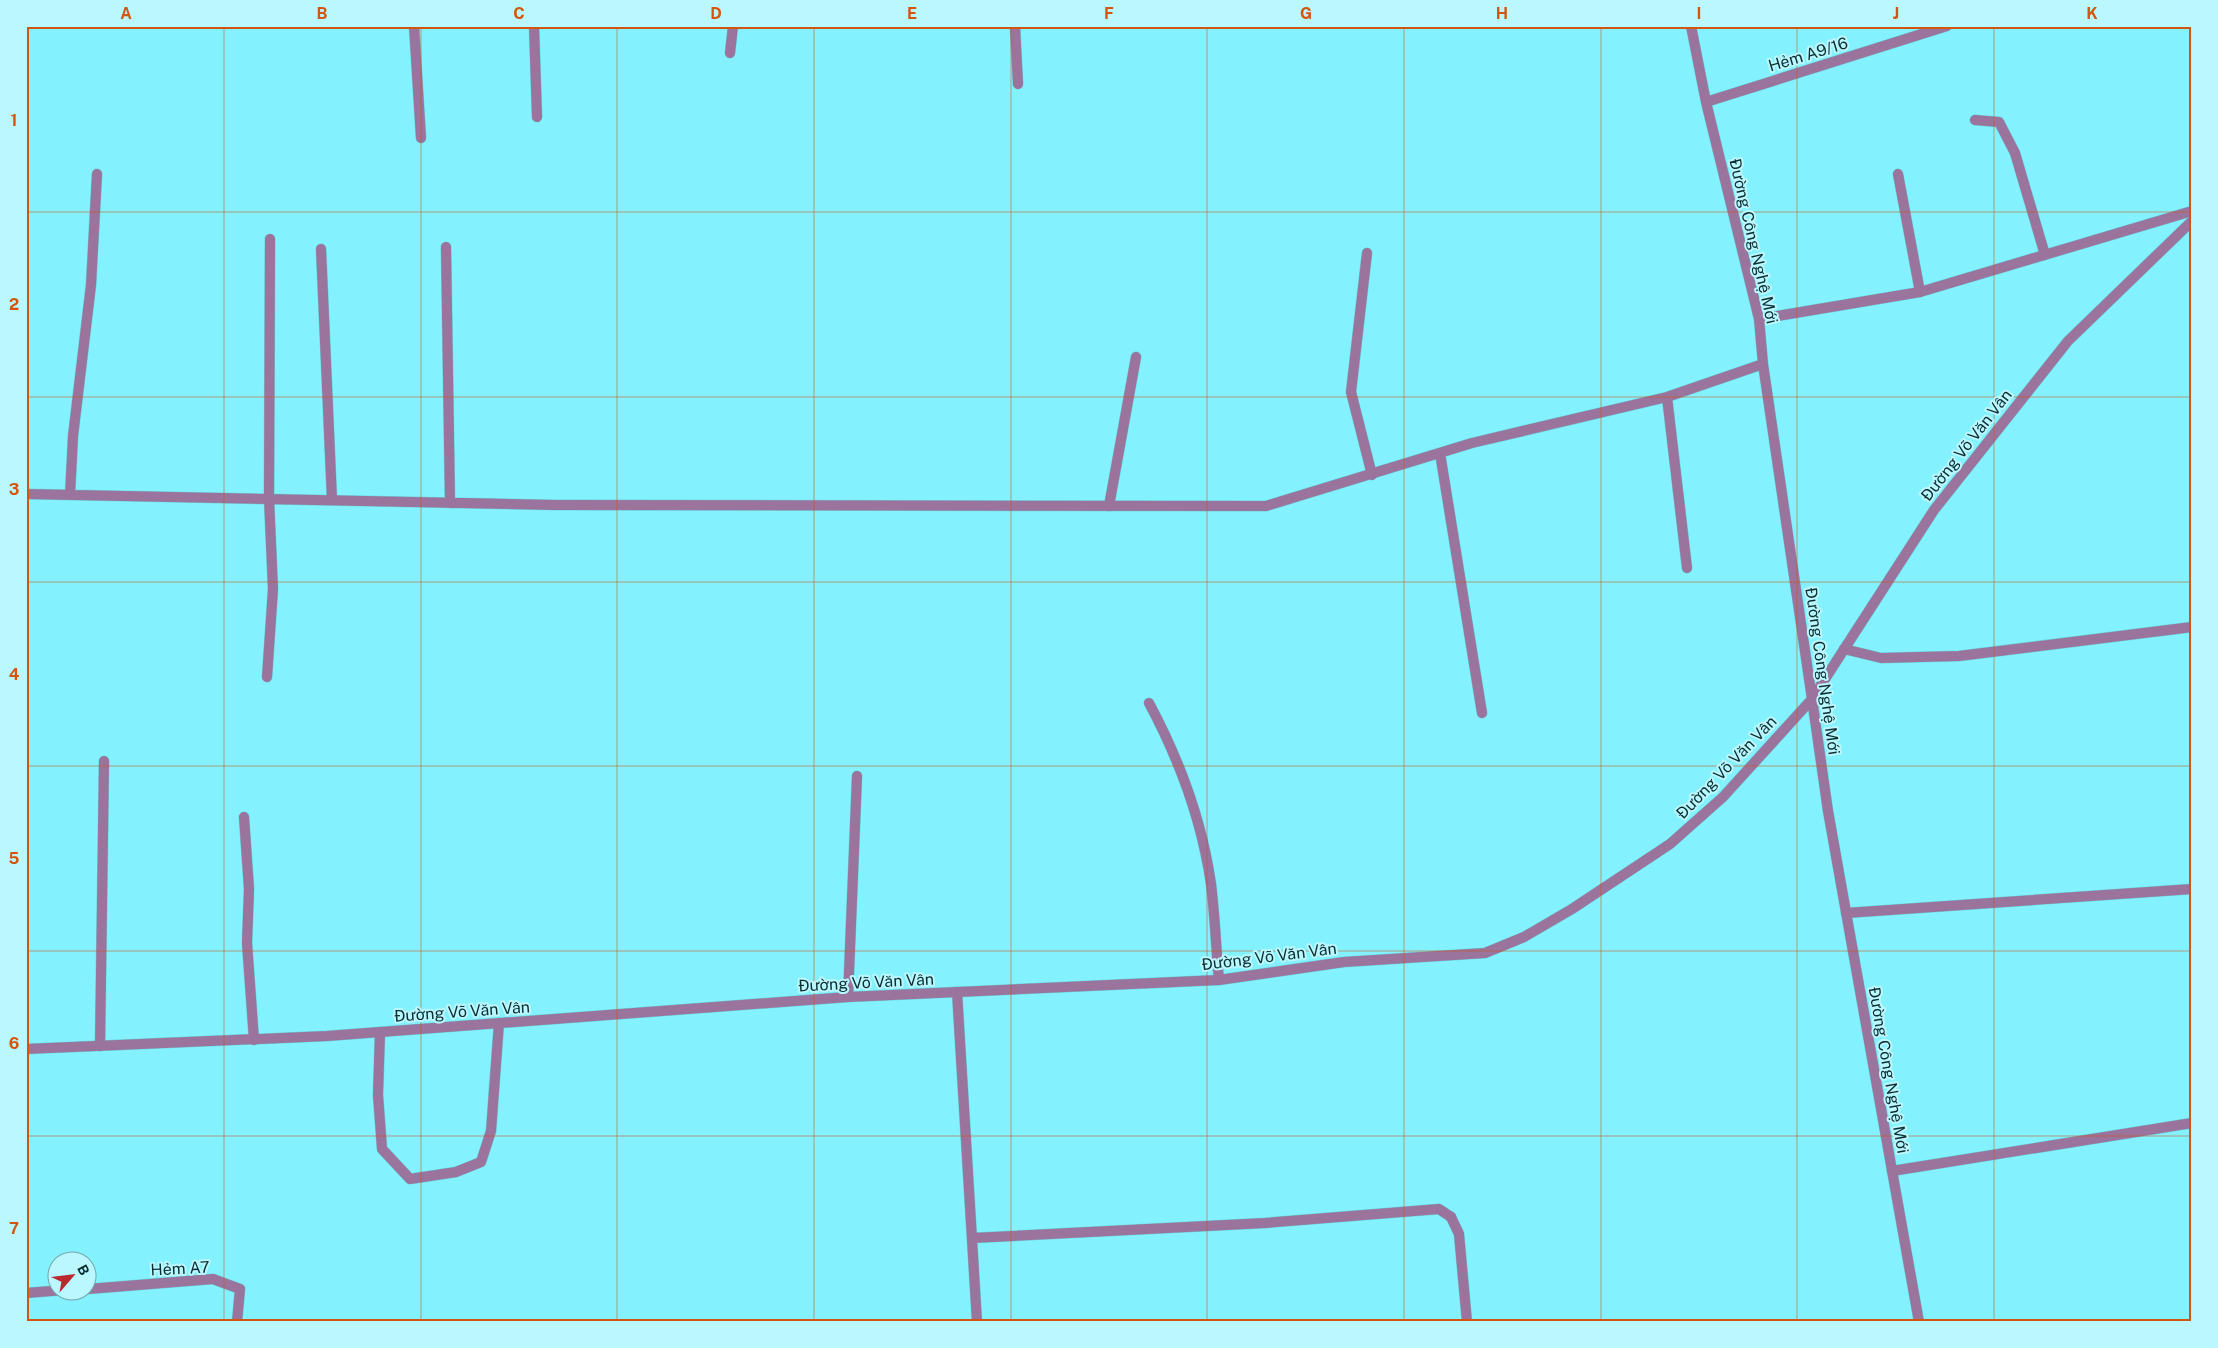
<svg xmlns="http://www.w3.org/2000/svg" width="2218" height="1348" font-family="'Public Sans',sans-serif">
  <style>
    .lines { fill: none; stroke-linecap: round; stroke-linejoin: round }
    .service-casing { stroke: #6ecfd9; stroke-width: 11 }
    .minor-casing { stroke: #6ecfd9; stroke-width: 11 }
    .tertiary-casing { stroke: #6ecfd9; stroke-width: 11 }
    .service { stroke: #9a749c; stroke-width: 10 }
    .minor { stroke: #9a749c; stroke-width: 10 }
    .tertiary { stroke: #9a749c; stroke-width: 10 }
    .grid { fill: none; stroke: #d25510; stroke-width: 1; stroke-opacity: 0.55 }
    .labels { text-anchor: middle; stroke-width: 4; stroke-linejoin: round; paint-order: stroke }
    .street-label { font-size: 16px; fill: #0a2e32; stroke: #bbf7fe }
    .neatline { fill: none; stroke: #d25510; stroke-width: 2 }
    .grid-label { font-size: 16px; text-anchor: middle; font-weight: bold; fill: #d25510 }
  </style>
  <rect width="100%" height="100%" fill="#84f2fe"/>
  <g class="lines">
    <g class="service-casing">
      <path id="service" d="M 414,26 L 421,138
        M 534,26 L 537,117
        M 1015,26 L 1018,84
        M 730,53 L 733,26
        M 1898,174 L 1920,292
        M 1109,506 L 1136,357
        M 1149,703 C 1179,759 1202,821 1211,884 C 1215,916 1216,948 1219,980
        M 1451,1217 L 1459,1234 L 1467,1322"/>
    </g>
    <g class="minor-casing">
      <path id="minor" d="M 1691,26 L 1706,102 L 1759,319 L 1763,364 L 1812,699
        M 1706,102 L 1947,26
        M 1975,120 L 1999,122 L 2015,153 L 2045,255
        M 446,247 L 450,503
        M 321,249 L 332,500
        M 1367,253 L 1351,392 L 1372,475
        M 1759,319 L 1920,292 L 2192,211
        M 1667,397 L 1687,568
        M 1440,453 L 1482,713
        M 26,494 L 556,505 L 1266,506 L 1472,443 L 1667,397 L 1763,364
        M 70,495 L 73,436 L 91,285 L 97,174
        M 1844,649 L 1881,658 L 1959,656 L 2192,627
        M 267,677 L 273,589 L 269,499 L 270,239
        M 244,817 L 249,889 L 247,943 L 254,1040
        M 1846,913 L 2192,889
        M 957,992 L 977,1322
        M 848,997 L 857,776
        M 380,1032 L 378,1095 L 382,1149 L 410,1179 L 456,1172 L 481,1162 L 491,1131 L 499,1023
        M 100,1046 L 104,761
        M 1892,1171 L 2192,1123
        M 972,1238 L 1265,1223 L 1439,1209 L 1451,1217
        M 88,1289 L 213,1279 L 240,1289 L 237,1322
        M 26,1293 L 64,1290"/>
    </g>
    <g class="tertiary-casing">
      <path id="tertiary" d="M 1812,699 L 1828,811 L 1919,1322
        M 26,1049 L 327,1036 L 848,997 L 1219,980 L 1344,962 L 1485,953 L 1524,937 L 1572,909 L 1670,844 L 1723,797 L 1812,699 L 1934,510 L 2068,341 L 2192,221"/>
    </g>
    <use href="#service" class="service"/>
    <use href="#minor" class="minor"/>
    <use href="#tertiary" class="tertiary"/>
  </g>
  <path class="grid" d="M 224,26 L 224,1322M 421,26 L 421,1322M 617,26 L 617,1322M 814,26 L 814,1322M 1011,26 L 1011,1322M 1207,26 L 1207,1322M 1404,26 L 1404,1322M 1601,26 L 1601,1322M 1797,26 L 1797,1322M 1994,26 L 1994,1322M 26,212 L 2192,212M 26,397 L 2192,397M 26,582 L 2192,582M 26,766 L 2192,766M 26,951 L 2192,951M 26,1136 L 2192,1136"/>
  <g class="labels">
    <g class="street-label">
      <text transform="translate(1808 54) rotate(-17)" y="6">Hẻm A9/16</text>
      <text transform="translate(1754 241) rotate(77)" y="6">Đường Công Nghệ Mới</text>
      <text transform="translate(1966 445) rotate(-52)" y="6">Đường Võ Văn Vân</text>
      <text transform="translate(1823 671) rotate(82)" y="6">Đường Công Nghệ Mới</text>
      <text transform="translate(1726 767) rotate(-46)" y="6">Đường Võ Văn Vân</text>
      <text transform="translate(1269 956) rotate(-7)" y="6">Đường Võ Văn Vân</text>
      <text transform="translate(866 982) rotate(-3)" y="6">Đường Võ Văn Vân</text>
      <text transform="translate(462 1011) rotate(-4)" y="6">Đường Võ Văn Vân</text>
      <text transform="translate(1889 1070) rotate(80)" y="6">Đường Công Nghệ Mới</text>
      <text transform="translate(180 1268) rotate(-3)" y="6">Hẻm A7</text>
    </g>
  </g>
  <rect width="2218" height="1348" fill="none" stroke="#bbf7fe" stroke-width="55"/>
  <g transform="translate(72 1276) rotate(62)"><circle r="24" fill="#bbf7fe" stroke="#74a7ac"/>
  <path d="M0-4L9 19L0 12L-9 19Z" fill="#b9292e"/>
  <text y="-8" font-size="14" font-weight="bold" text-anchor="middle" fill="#0a2e32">B</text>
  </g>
  <rect x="28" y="28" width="2162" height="1292" class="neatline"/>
  <g class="grid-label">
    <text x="126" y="19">A</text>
    <text x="322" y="19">B</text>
    <text x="519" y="19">C</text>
    <text x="716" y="19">D</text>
    <text x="912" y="19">E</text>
    <text x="1109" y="19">F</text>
    <text x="1306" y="19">G</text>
    <text x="1502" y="19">H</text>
    <text x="1699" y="19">I</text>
    <text x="1896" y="19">J</text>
    <text x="2092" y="19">K</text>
    <text x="14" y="126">1</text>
    <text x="14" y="310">2</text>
    <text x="14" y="495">3</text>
    <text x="14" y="680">4</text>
    <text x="14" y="864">5</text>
    <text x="14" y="1049">6</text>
    <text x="14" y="1234">7</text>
  </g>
</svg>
